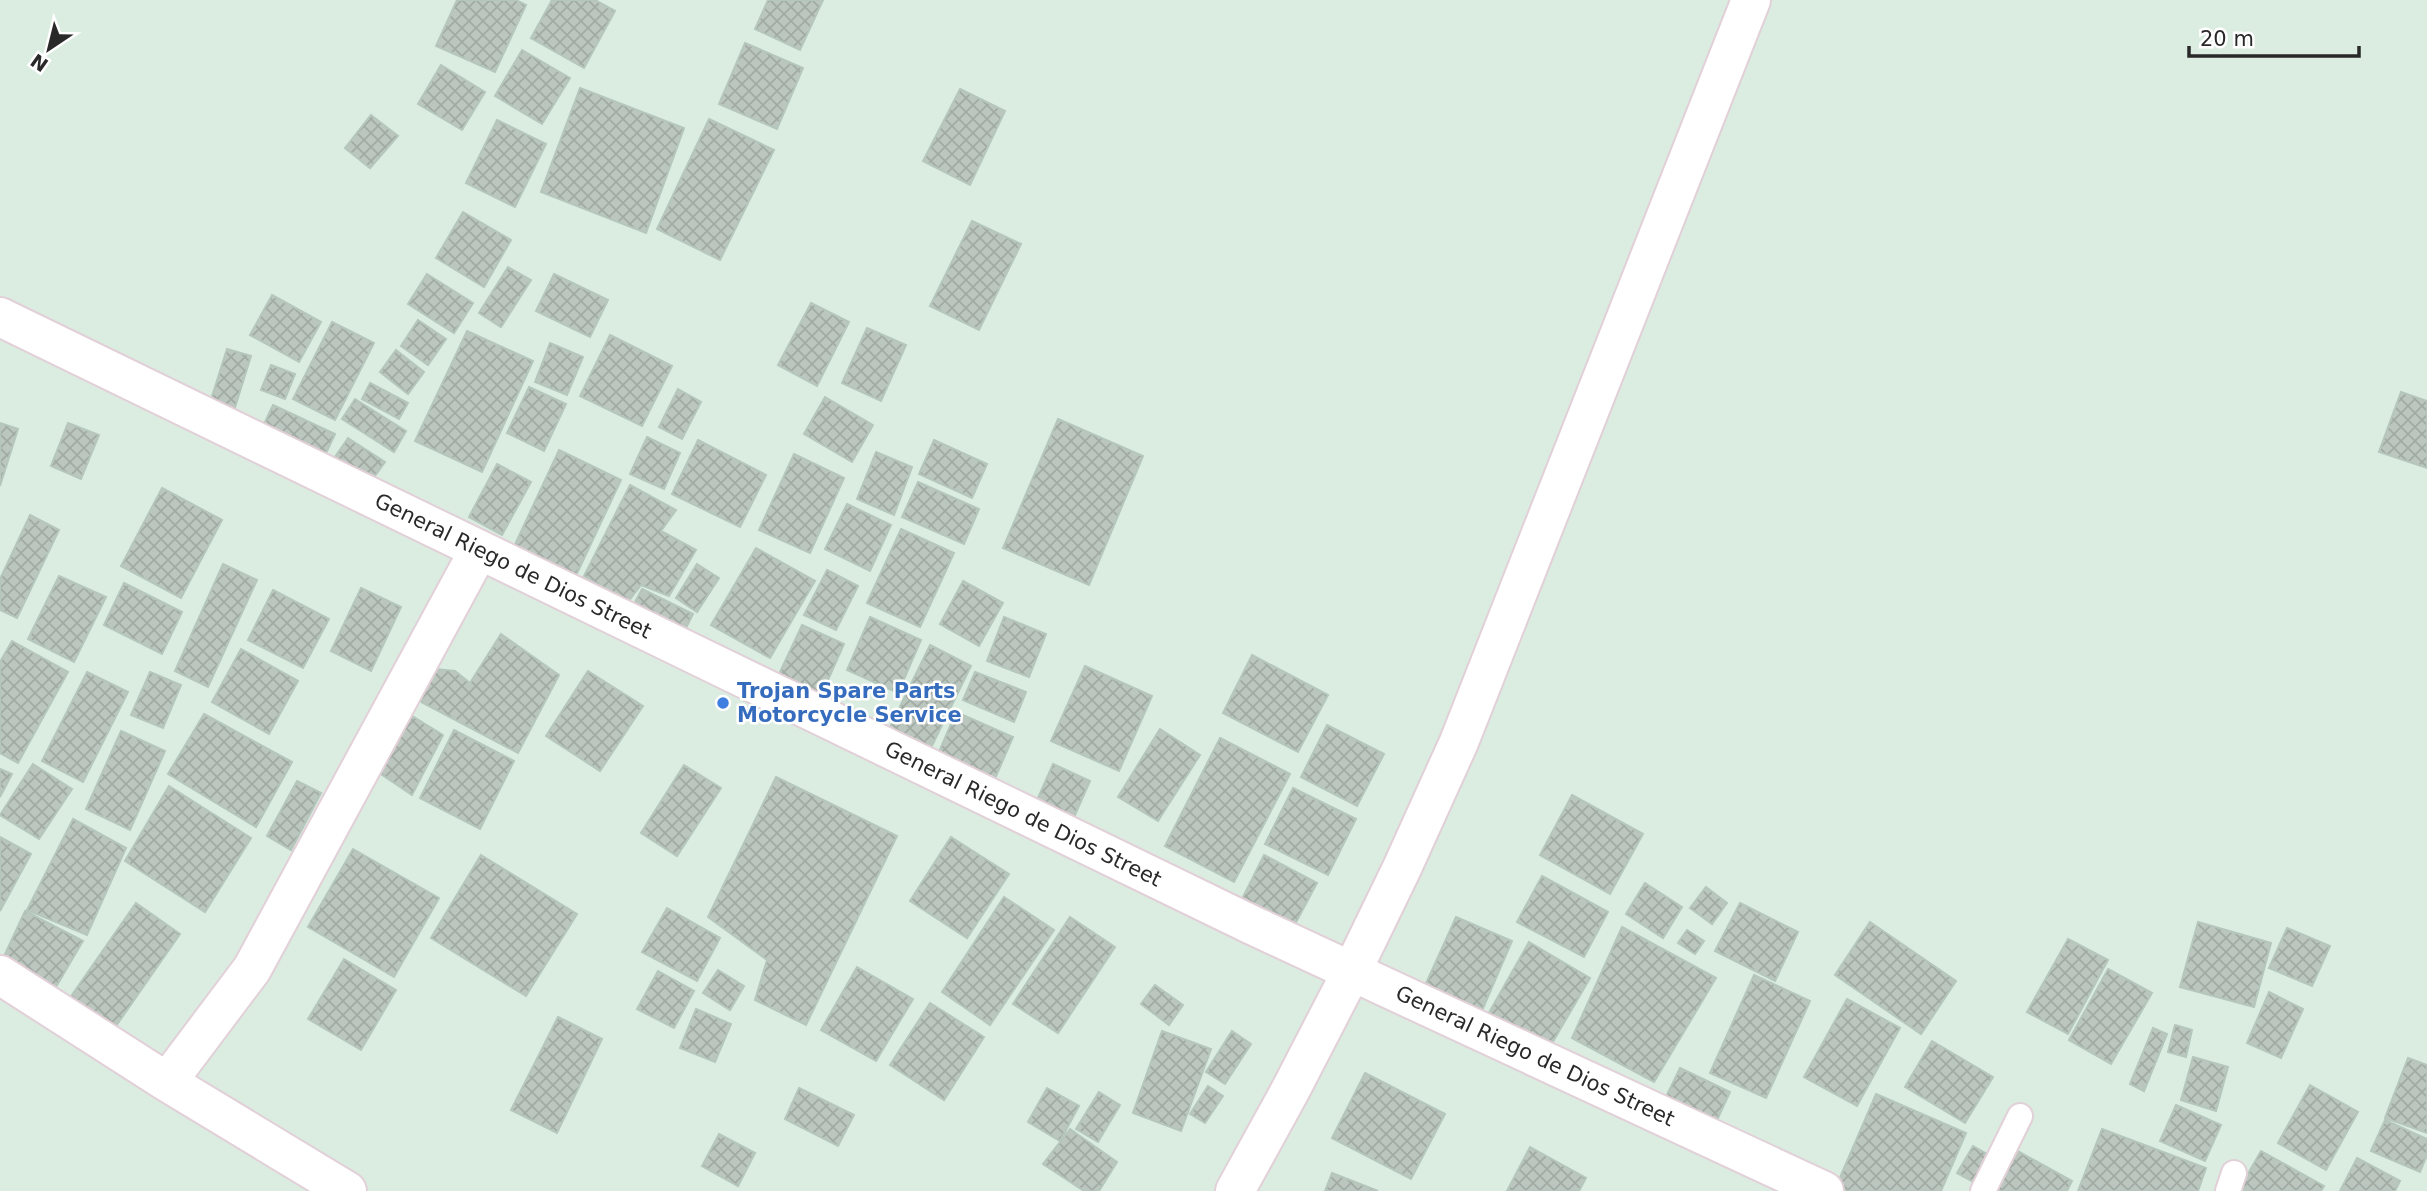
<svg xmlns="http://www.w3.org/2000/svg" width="2427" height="1191" font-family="'DejaVu Sans',sans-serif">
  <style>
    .building { fill: url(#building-cross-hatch); stroke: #b5c7bc; stroke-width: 2 }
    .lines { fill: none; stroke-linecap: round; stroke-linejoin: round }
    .service-casing { stroke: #e2d0d8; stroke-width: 28 }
    .minor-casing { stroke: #e2d0d8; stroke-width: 42 }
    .tertiary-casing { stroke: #e2d0d8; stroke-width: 42 }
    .service { stroke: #fff; stroke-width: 24 }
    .minor { stroke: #fff; stroke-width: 38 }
    .tertiary { stroke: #fff; stroke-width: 38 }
    .shop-dot { fill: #3f7fe0; stroke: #fff; stroke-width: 2.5 }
    .labels { text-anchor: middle; stroke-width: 5; stroke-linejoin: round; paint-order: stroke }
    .street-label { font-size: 21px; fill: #292929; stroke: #fff }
    .shop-label { font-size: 21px; font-weight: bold; fill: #366cbe; stroke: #fff; text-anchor: start }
  </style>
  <defs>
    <pattern id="building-cross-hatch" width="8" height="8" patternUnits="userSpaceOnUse" patternTransform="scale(1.75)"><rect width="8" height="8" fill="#bbc7be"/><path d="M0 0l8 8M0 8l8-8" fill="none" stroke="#a1aba3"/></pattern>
  </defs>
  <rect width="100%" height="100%" fill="#dbece1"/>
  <path class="building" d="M 457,0 L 516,0 L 526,5 L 495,72 L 436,46 Z
    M 552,0 L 595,0 L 615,11 L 584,68 L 531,38 Z
    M 768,0 L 823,0 L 800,50 L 755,29 Z
    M 745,43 L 803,68 L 777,129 L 719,104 Z
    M 522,50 L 570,78 L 542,124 L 495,96 Z
    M 441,65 L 485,92 L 462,130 L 418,104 Z
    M 580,88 L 684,128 L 646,233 L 541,192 Z
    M 960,89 L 1005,111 L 970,185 L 923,161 Z
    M 371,115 L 398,136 L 370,168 L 345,148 Z
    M 709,119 L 774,150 L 720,260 L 657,229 Z
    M 497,120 L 546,144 L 515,207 L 466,183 Z
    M 463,212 L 511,240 L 484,287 L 436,258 Z
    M 972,221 L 1021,244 L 979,330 L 930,306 Z
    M 508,267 L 531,280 L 501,327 L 479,313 Z
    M 427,274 L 473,303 L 454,333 L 408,304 Z
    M 554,274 L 608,300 L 590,337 L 536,311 Z
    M 272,295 L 321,322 L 299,362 L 250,335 Z
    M 811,303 L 849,322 L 817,386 L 778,365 Z
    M 418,320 L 446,339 L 428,365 L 401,346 Z
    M 332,322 L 374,343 L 335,420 L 293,399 Z
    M 867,328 L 906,345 L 881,401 L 842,383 Z
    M 467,331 L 533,361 L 482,472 L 415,441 Z
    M 610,335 L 672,366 L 642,426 L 580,396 Z
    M 550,343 L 583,357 L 567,395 L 535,382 Z
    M 227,349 L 251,356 L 232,417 L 208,409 Z
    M 396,350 L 424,372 L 408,394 L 380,372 Z
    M 271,365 L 295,374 L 285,399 L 261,390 Z
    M 370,383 L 408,403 L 399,419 L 362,399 Z
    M 529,387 L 566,404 L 544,451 L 507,433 Z
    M 678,389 L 701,402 L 682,439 L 659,427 Z
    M 2401,392 L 2427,401 L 2427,468 L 2379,452 Z
    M 825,397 L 873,425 L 852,462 L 804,434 Z
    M 355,399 L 406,431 L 394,452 L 342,419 Z
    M 273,405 L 335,434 L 320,466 L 258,437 Z
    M 1058,419 L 1143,456 L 1089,585 L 1003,548 Z
    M 0,423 L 18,429 L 0,486 Z
    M 68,423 L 99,435 L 81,479 L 51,466 Z
    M 647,437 L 680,453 L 664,489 L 630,474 Z
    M 348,438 L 385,462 L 364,491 L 328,467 Z
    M 698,440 L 766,475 L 740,527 L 672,494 Z
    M 934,440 L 987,464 L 972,498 L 919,474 Z
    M 559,450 L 621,480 L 573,582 L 511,553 Z
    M 876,452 L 912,467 L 894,515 L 857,499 Z
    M 794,454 L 844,478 L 810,553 L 759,530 Z
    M 497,464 L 531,482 L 502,535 L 469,517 Z
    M 918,482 L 979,509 L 964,544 L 902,517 Z
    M 630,485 L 676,510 L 661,531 L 696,550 L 669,596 L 641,585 L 628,602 L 584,576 Z
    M 162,488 L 222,520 L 181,598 L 121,566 Z
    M 847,504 L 891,525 L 870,571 L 825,549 Z
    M 30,515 L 59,530 L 17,618 L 0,610 L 0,579 Z
    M 901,529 L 954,553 L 920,627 L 867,603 Z
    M 756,548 L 815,581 L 770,658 L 711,625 Z
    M 223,564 L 257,580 L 208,687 L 175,671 Z
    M 697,564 L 719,578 L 697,612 L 676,598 Z
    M 827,570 L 858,586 L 836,630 L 804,615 Z
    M 59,576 L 106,597 L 74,662 L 28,639 Z
    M 963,581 L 1003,603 L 979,646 L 940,624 Z
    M 124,583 L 182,612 L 162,654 L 104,625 Z
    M 361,588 L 401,607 L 371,671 L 331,651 Z
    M 642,589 L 693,614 L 679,642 L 628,615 Z
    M 273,590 L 329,619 L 303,668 L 248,640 Z
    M 870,617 L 921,640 L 898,693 L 847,670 Z
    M 1004,617 L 1046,634 L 1029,677 L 987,661 Z
    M 802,625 L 844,644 L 816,707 L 773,687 Z
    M 501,634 L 559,675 L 518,753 L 410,696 L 425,668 L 455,671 L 470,683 Z
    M 12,641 L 68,672 L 18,763 L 0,753 L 0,662 Z
    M 930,645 L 971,666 L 928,754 L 887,733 Z
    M 241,649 L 298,681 L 269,734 L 212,702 Z
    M 1252,655 L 1328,695 L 1298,752 L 1223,713 Z
    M 1085,666 L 1152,696 L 1119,771 L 1051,741 Z
    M 588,671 L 643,706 L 600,771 L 546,736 Z
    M 87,672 L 128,692 L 83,782 L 42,761 Z
    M 150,672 L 181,685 L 163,728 L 131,715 Z
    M 975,672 L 1026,692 L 1014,722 L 963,700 Z
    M 401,709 L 443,735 L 412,795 L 372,768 Z
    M 956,712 L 1013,737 L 990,790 L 933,766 Z
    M 204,714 L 292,762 L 256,827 L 168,774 Z
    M 1327,725 L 1384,754 L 1357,806 L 1301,777 Z
    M 1160,729 L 1200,755 L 1158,821 L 1118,797 Z
    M 454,730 L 514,761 L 480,829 L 420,798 Z
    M 121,731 L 165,751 L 130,830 L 86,809 Z
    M 1220,738 L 1290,774 L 1234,882 L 1165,846 Z
    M 33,764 L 72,789 L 39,839 L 0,815 Z
    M 1053,764 L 1090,781 L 1071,824 L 1034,807 Z
    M 684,765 L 721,788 L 677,856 L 641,833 Z
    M 0,769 L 12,774 L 0,797 Z
    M 776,777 L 897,836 L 806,1025 L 755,1000 L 767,960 L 708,917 Z
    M 297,781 L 321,793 L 291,850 L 267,836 Z
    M 169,786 L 251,838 L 205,912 L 125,861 Z
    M 1293,788 L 1356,819 L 1328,875 L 1265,844 Z
    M 1572,795 L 1643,834 L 1610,894 L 1540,855 Z
    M 73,819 L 126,848 L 87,935 L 27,910 Z
    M 0,837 L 31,854 L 0,911 Z
    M 951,837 L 1009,874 L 967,938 L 910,901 Z
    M 353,849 L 439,898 L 394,977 L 308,927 Z
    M 481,855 L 577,914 L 526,996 L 431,938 Z
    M 1264,855 L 1317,883 L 1292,930 L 1240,903 Z
    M 1542,876 L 1608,912 L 1584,957 L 1517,922 Z
    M 1645,883 L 1682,907 L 1663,938 L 1626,914 Z
    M 1706,887 L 1727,903 L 1712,924 L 1690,908 Z
    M 1004,897 L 1054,930 L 990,1025 L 942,992 Z
    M 136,903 L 180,934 L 109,1036 L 65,1005 Z
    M 1740,903 L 1798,932 L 1775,981 L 1715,951 Z
    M 667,908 L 720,938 L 697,981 L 642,952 Z
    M 25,911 L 83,941 L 53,992 L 0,965 Z
    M 1070,917 L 1115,947 L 1058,1033 L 1013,1004 Z
    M 1456,917 L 1512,941 L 1481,1013 L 1424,988 Z
    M 1870,922 L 1956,981 L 1921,1034 L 1835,975 Z
    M 2198,922 L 2271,943 L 2254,1007 L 2180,987 Z
    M 1622,927 L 1716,978 L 1654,1082 L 1572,1038 Z
    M 2287,928 L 2330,946 L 2312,986 L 2269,968 Z
    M 1687,930 L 1704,941 L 1695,954 L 1678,943 Z
    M 2068,939 L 2108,960 L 2068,1034 L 2027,1012 Z
    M 1529,942 L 1590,978 L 1547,1052 L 1486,1018 Z
    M 344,959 L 396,990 L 361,1050 L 308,1019 Z
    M 857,967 L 913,999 L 876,1061 L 821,1030 Z
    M 2108,969 L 2152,993 L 2111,1064 L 2069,1040 Z
    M 718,970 L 744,986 L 730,1010 L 703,993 Z
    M 658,971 L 694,991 L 674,1028 L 637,1009 Z
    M 1754,975 L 1810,1001 L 1766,1098 L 1710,1073 Z
    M 1155,985 L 1183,1005 L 1169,1025 L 1141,1004 Z
    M 2269,992 L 2303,1009 L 2281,1058 L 2247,1043 Z
    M 1847,999 L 1900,1028 L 1857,1106 L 1804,1077 Z
    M 930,1003 L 984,1037 L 944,1100 L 890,1065 Z
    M 696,1009 L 731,1024 L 715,1062 L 680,1048 Z
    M 558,1017 L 602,1039 L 557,1133 L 511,1110 Z
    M 2175,1025 L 2192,1030 L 2186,1057 L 2168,1052 Z
    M 2153,1028 L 2167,1034 L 2144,1091 L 2130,1084 Z
    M 1162,1031 L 1211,1049 L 1181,1131 L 1133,1113 Z
    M 1232,1031 L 1251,1044 L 1225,1084 L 1206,1072 Z
    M 1932,1041 L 1993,1077 L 1965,1123 L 1905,1087 Z
    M 2193,1057 L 2228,1067 L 2216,1111 L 2181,1100 Z
    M 2408,1058 L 2427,1065 L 2427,1133 L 2385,1118 Z
    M 1680,1068 L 1730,1092 L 1712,1131 L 1661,1107 Z
    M 1365,1073 L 1445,1114 L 1411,1179 L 1332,1138 Z
    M 2310,1085 L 2358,1112 L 2326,1170 L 2278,1143 Z
    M 1208,1086 L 1223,1096 L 1205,1123 L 1190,1114 Z
    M 799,1088 L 854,1115 L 838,1146 L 785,1119 Z
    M 1047,1088 L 1079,1106 L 1060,1141 L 1028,1122 Z
    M 1099,1092 L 1120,1105 L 1098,1142 L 1076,1129 Z
    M 1876,1094 L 1966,1133 L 1941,1191 L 1839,1191 L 1835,1189 Z
    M 2176,1105 L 2221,1125 L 2205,1161 L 2160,1141 Z
    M 2385,1120 L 2427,1139 L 2427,1155 L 2420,1172 L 2371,1151 Z
    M 1070,1129 L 1117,1162 L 1099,1191 L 1084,1191 L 1043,1164 Z
    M 2102,1129 L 2206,1168 L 2198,1191 L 2078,1191 Z
    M 719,1134 L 755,1153 L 738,1186 L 702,1166 Z
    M 1973,1146 L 1994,1158 L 1979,1185 L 1957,1173 Z
    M 1530,1147 L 1586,1178 L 1579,1191 L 1507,1191 Z
    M 2012,1148 L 2072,1181 L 2067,1191 L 1988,1191 Z
    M 2261,1151 L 2324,1186 L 2321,1191 L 2238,1191 Z
    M 2357,1158 L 2400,1181 L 2395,1191 L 2340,1191 Z
    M 1332,1173 L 1378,1191 L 1325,1191 Z"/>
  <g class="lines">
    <g class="service-casing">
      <path id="service" d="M 1983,1191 L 2020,1116
        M 2228,1191 L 2234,1173"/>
    </g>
    <g class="minor-casing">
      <path id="minor" d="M 1352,971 L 1402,868 L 1459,742 L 1751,0
        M 0,975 L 167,1082 L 347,1191
        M 167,1082 L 252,969 L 479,550"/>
    </g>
    <g class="tertiary-casing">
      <path id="tertiary" d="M 0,317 L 1252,925 L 1824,1191
        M 1235,1191 L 1291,1089 L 1352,971"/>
    </g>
    <use href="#service" class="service"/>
    <use href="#minor" class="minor"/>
    <use href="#tertiary" class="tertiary"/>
  </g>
  <circle class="shop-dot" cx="723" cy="703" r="7"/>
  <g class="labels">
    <g class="street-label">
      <text transform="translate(513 566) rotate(26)" y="7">General Riego de Dios Street</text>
      <text transform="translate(1023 814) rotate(26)" y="7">General Riego de Dios Street</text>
      <text transform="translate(1535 1056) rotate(25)" y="7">General Riego de Dios Street</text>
    </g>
    <g class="shop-label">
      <text x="737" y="698">Trojan Spare Parts<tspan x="737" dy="24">Motorcycle Service</tspan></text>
    </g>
  </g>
  <g transform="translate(49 49) rotate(215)" stroke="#ffffff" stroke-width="5" paint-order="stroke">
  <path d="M0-5L12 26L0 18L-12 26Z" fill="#292929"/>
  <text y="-10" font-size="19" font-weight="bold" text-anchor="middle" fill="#292929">N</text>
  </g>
  <path d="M2189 46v10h170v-10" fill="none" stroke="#292929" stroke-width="3.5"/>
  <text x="2200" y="46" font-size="21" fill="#292929" stroke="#ffffff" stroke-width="5" paint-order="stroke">20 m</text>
</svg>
